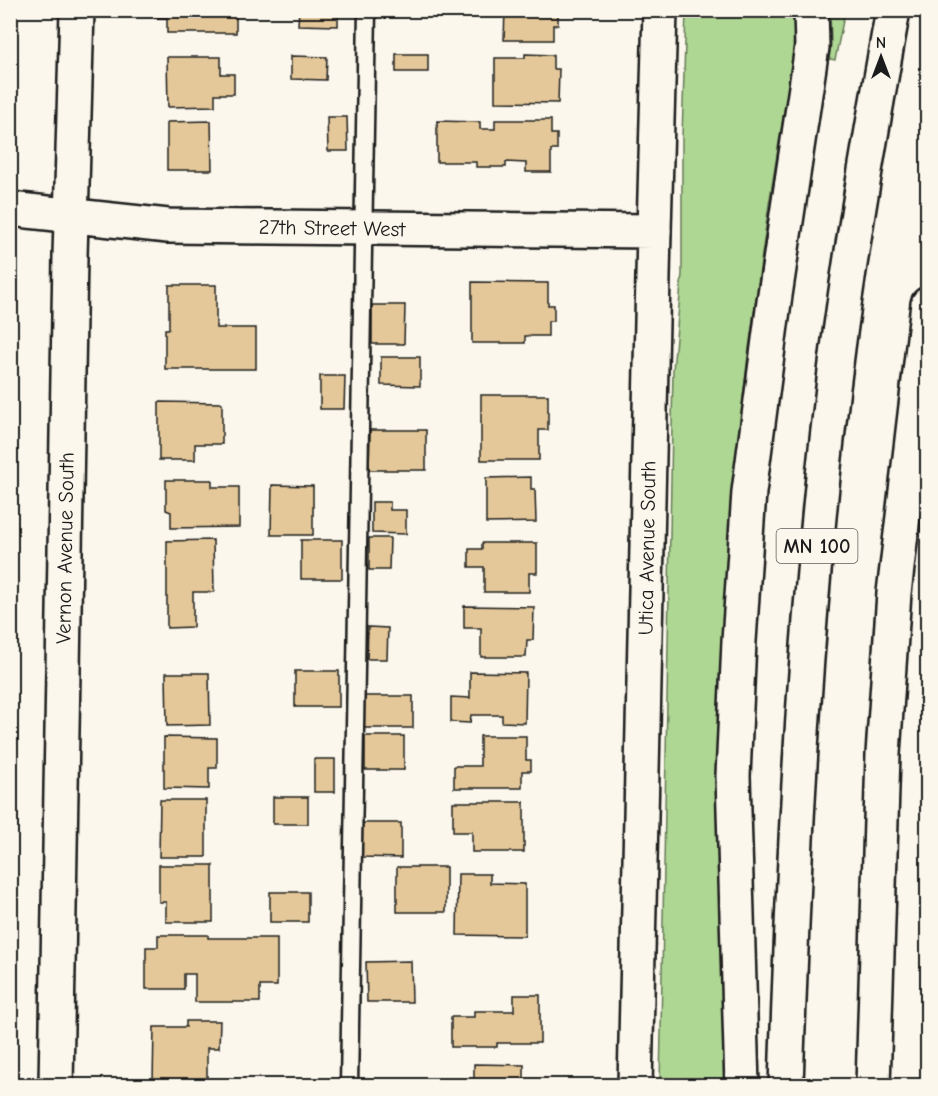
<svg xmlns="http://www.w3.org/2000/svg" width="938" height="1096" font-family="'Comic Neue',sans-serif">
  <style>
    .green { fill: #afd794; stroke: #667a58; stroke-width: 1.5 }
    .building { fill: #e4c899; stroke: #1c1c1c; stroke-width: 1.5 }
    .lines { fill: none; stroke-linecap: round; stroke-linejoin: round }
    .service-casing { stroke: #1c1c1c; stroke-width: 21 }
    .minor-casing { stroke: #1c1c1c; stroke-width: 38 }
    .tertiary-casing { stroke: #1c1c1c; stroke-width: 38 }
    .motorway-casing { stroke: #1c1c1c; stroke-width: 38 }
    .service { stroke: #fbf7ec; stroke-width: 16 }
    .minor { stroke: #fbf7ec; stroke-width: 33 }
    .tertiary { stroke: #fbf7ec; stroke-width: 33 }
    .motorway { stroke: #fbf7ec; stroke-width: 33 }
    .labels { text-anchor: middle; stroke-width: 4.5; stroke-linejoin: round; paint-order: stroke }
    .shield { fill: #fbf7ec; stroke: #5f5e5a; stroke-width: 1.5 }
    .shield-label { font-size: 20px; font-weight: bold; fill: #1c1c1c }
    .street-label { font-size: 21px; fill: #1c1c1c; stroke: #fbf7ec }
  </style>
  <rect width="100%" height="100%" fill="#fbf7ec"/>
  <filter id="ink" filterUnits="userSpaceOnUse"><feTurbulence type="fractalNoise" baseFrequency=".0167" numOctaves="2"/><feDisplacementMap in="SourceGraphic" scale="12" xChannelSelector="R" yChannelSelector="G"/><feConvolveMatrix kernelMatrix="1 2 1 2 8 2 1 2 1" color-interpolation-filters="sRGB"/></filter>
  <g filter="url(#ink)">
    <path class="green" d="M 686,11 L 794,11 L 795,21 L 792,63 L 769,204 L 748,355 L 731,505 L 719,688 L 724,1085 L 660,1086 L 673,370 L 682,274 L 682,137 Z
      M 830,11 L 845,11 L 835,60 L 829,59 L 831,44 Z"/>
    <path class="building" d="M 155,10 L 227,10 L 227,12 L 236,12 L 236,33 L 167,33 L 167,18 L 155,18 Z
      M 299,10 L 338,10 L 338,26 L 298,25 Z
      M 505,10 L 558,10 L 558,25 L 553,25 L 553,40 L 504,40 Z
      M 396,54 L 428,54 L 428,72 L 396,72 Z
      M 525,54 L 553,55 L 553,69 L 559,69 L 558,103 L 495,102 L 495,58 L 525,58 Z
      M 291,56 L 327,57 L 326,80 L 291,79 Z
      M 167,57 L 221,57 L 221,74 L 234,74 L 234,94 L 215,94 L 215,106 L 168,107 Z
      M 327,117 L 347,117 L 348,151 L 328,151 Z
      M 495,120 L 551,120 L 551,134 L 557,134 L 557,150 L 551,150 L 551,172 L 526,172 L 526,163 L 506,162 L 506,167 L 476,167 L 476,162 L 437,162 L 437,121 L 480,122 L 480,129 L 495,129 Z
      M 211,121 L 212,170 L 167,170 L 167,122 Z
      M 472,282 L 548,283 L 548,305 L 554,305 L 554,321 L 548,321 L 548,336 L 525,336 L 525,343 L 472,343 Z
      M 169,285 L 216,285 L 216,328 L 256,328 L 256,369 L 165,369 L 165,329 L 169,329 Z
      M 372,305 L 405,305 L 404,344 L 372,344 Z
      M 381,357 L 420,357 L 420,386 L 381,385 Z
      M 320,376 L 345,376 L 344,409 L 320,409 Z
      M 481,395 L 548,395 L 548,430 L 539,430 L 539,460 L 481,460 Z
      M 159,402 L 222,403 L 222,444 L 195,444 L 195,460 L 159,460 Z
      M 370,430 L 426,430 L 426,470 L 369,470 Z
      M 531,477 L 531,489 L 535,489 L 536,522 L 486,523 L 486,478 Z
      M 166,480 L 212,480 L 212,487 L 239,487 L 239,527 L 171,528 L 171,512 L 166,510 Z
      M 272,485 L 313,486 L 313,535 L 271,535 Z
      M 372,502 L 390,502 L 390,510 L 406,510 L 406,534 L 372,533 Z
      M 369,538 L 390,538 L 389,570 L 369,570 Z
      M 213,540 L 214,592 L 193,592 L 193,627 L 167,628 L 167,541 Z
      M 301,540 L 342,540 L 342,579 L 301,579 Z
      M 482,543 L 537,543 L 537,573 L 529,573 L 529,592 L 484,592 L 484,567 L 469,567 L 469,549 L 482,549 Z
      M 464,606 L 534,607 L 533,640 L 527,640 L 526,657 L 481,657 L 481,628 L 464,628 Z
      M 368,627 L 388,628 L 387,659 L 367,659 Z
      M 295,671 L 339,671 L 339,707 L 295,707 Z
      M 470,672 L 526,673 L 525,723 L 502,722 L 502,715 L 471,715 L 470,723 L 451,722 L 451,697 L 470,698 Z
      M 166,673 L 209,673 L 210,725 L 167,726 Z
      M 364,696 L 413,696 L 413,728 L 364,728 Z
      M 365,736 L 404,736 L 404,770 L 365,770 Z
      M 480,736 L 526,736 L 526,760 L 531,760 L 531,771 L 522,771 L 522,788 L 454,788 L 454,766 L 480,766 Z
      M 164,737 L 217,738 L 217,768 L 209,768 L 209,789 L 164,788 Z
      M 314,759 L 335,759 L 335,792 L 314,792 Z
      M 273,797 L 308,797 L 308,824 L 273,824 Z
      M 160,800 L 206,800 L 206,857 L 159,857 Z
      M 453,802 L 524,802 L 524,852 L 472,852 L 472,832 L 453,832 Z
      M 361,823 L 401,823 L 401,858 L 361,857 Z
      M 159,865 L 213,865 L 213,922 L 166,922 L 166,902 L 159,902 Z
      M 397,867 L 446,867 L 446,912 L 397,912 Z
      M 458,874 L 490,874 L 490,883 L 525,884 L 525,936 L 457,935 Z
      M 270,892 L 308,892 L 308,922 L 270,922 Z
      M 158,935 L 208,935 L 208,938 L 277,938 L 277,986 L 260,986 L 260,1002 L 195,1002 L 195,974 L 184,974 L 184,989 L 146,989 L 146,947 L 158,947 Z
      M 411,961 L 412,1002 L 367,1002 L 366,962 Z
      M 514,995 L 540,995 L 540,1043 L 497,1043 L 497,1047 L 451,1047 L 451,1017 L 474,1017 L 474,1011 L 514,1011 Z
      M 186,1021 L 220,1021 L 219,1048 L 207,1048 L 207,1086 L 158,1086 L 158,1083 L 153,1083 L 154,1027 L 186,1027 Z
      M 474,1064 L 524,1065 L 524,1083 L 534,1083 L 534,1086 L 474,1086 Z"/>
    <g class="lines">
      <g class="service-casing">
        <path id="service" d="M 349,1086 L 367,10"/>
      </g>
      <g class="minor-casing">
        <path id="minor" d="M 10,209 L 168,226 L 654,231 L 635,1086
          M 56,1086 L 70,256 L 77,10"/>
      </g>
      <g class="tertiary-casing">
        <path id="tertiary" d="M 654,231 L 660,10"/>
      </g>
      <g class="motorway-casing">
        <path id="motorway" d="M 742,1086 L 733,776 L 739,641 L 749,492 L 774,302 L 812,47 L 811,10
          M 786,1086 C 794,840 806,593 838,348 C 853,235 873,123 893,10
          M 873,1086 L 883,754 L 894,593 L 928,304"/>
      </g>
      <use href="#service" class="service"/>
      <use href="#minor" class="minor"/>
      <use href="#tertiary" class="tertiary"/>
      <use href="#motorway" class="motorway"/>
    </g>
  </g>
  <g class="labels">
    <rect class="shield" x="776.5" y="529" width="81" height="34" rx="4.5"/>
    <g class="shield-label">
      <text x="817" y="553">MN 100</text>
    </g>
    <g class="street-label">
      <text transform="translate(332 228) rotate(1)" y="7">27th Street West</text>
      <text transform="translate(65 548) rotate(-89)" y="7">Vernon Avenue South</text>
      <text transform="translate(647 548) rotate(-89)" y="7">Utica Avenue South</text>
    </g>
  </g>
  <rect width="938" height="1096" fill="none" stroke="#fbf7ec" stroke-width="36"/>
  <rect x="18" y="18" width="902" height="1060" fill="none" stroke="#1c1c1c" stroke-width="2" filter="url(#ink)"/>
  <g transform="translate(881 57)" stroke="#fbf7ec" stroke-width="4.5" paint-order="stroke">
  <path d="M0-4.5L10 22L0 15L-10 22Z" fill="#1c1c1c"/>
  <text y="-9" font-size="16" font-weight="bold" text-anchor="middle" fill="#1c1c1c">N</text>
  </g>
</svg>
